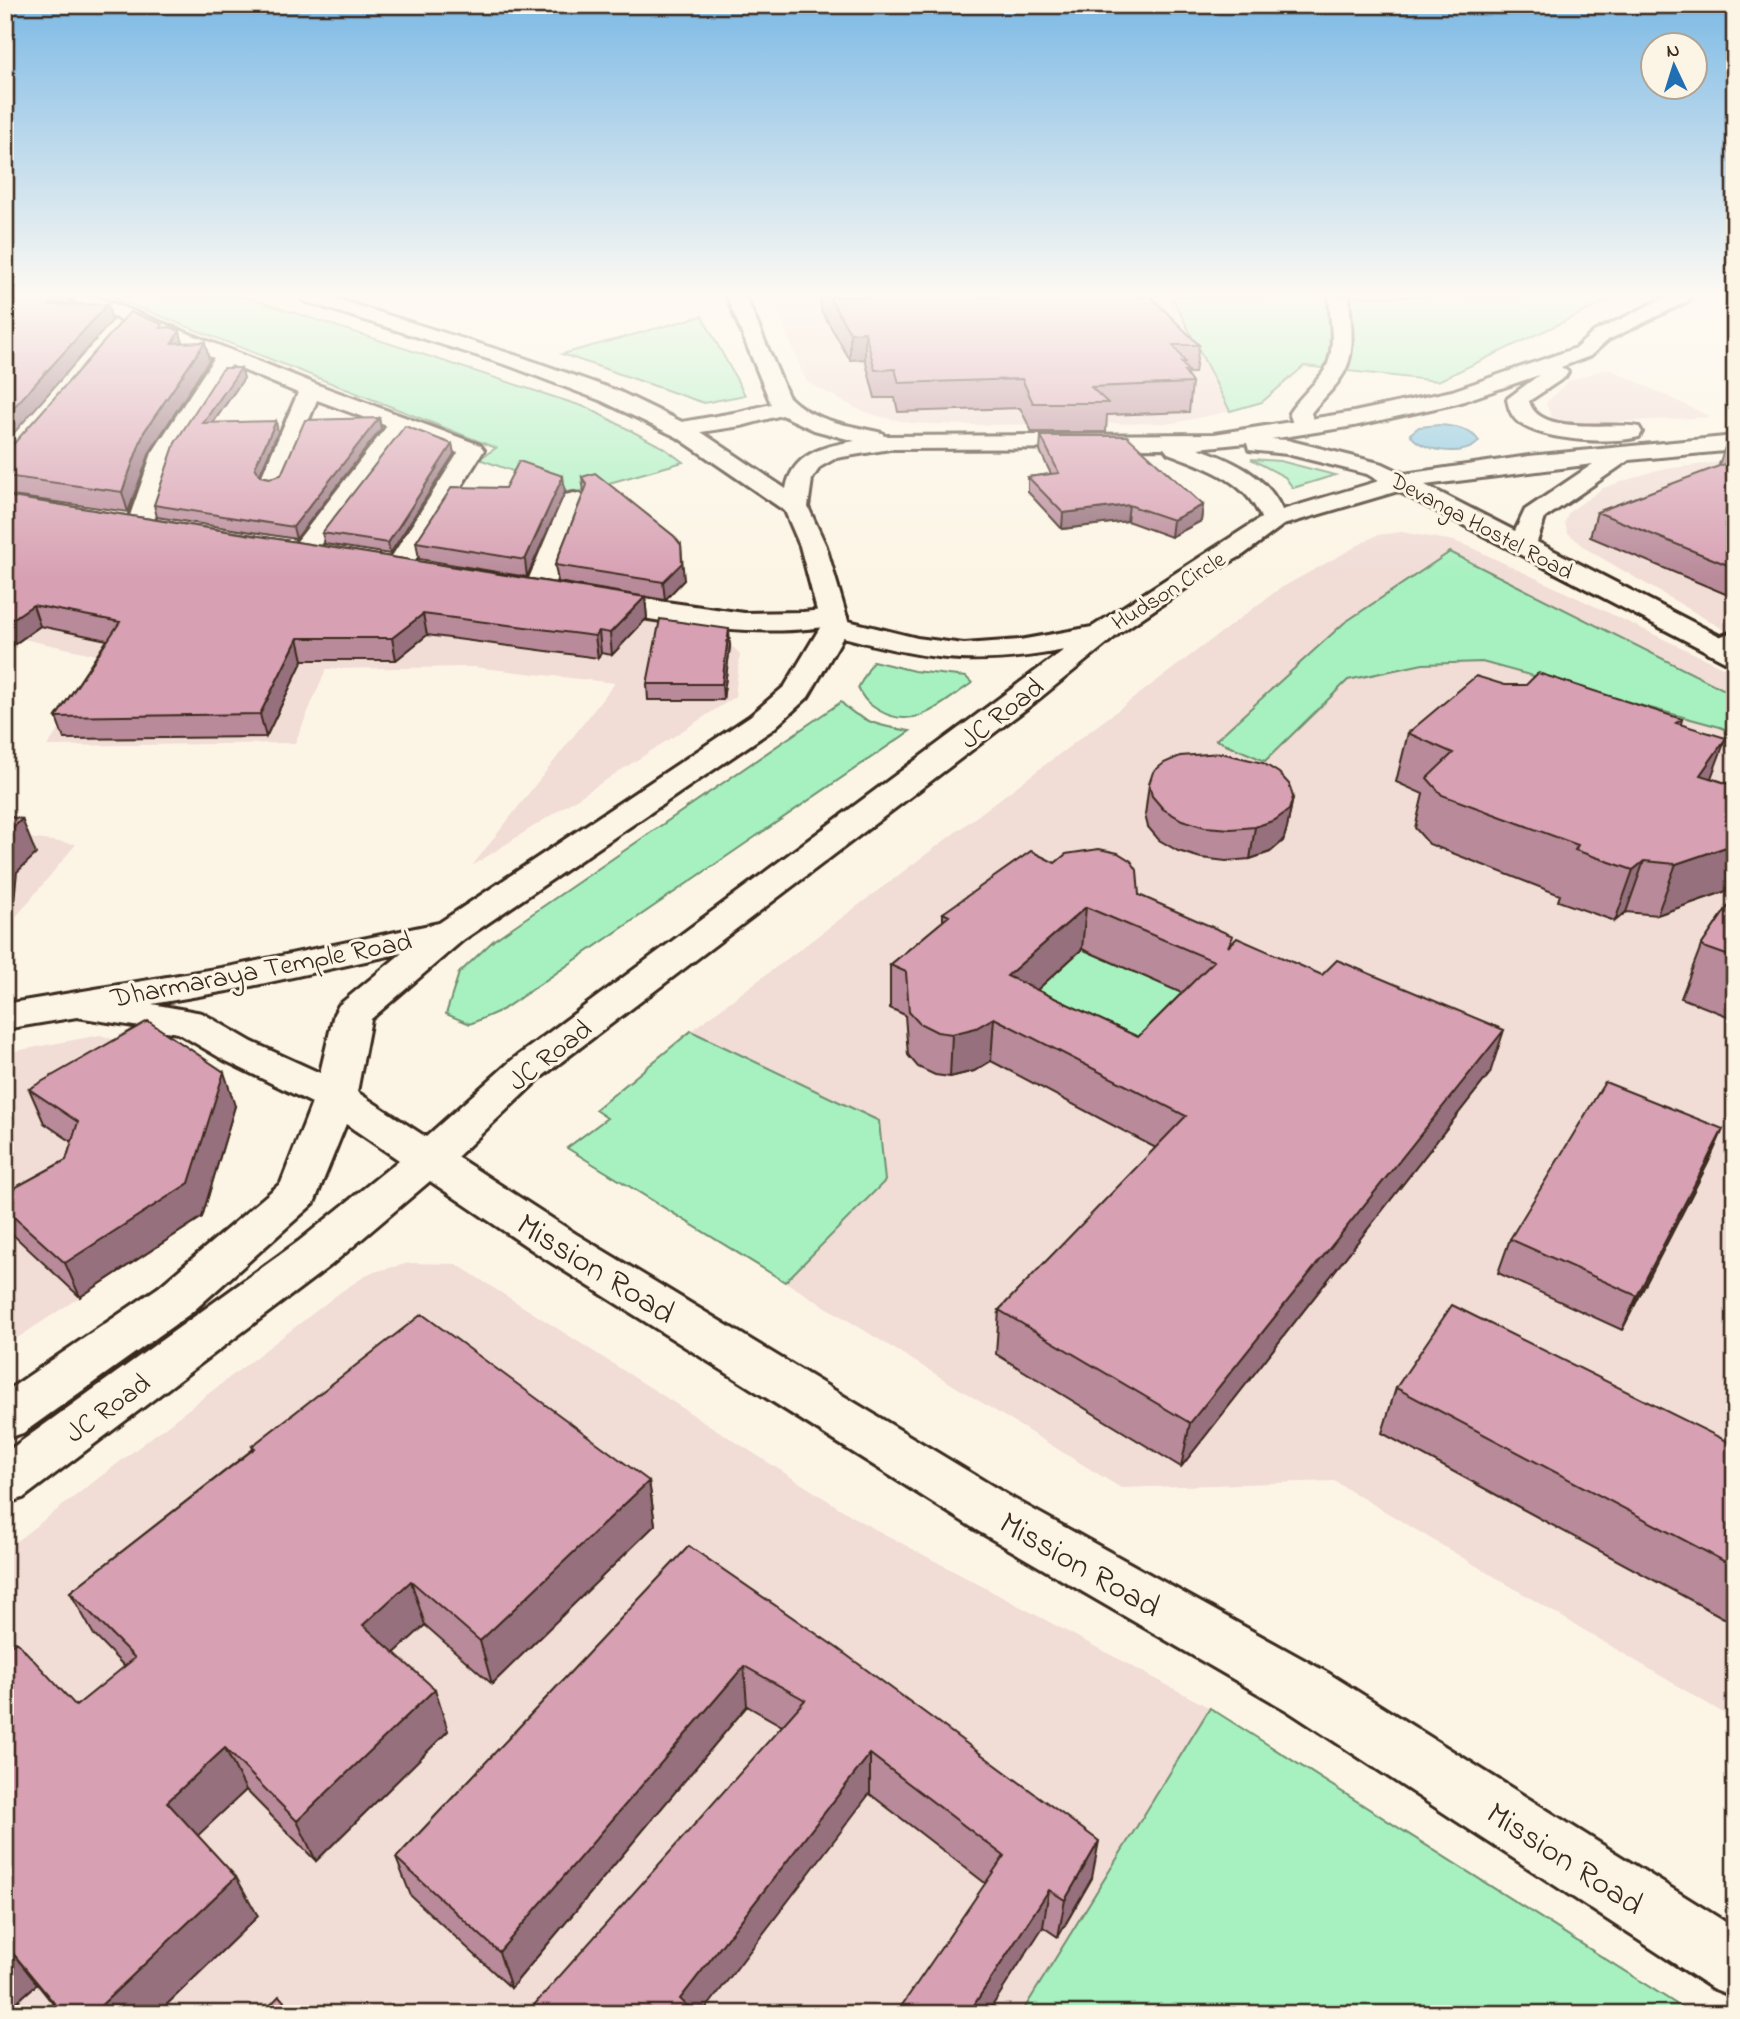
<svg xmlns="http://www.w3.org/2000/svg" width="1740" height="2019" font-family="'Indie Flower',sans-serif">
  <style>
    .built { fill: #f1dcd6 }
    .green { fill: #a7f1c0; stroke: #718e6f; stroke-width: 2 }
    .water { fill: #7fc3e0; stroke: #648692; stroke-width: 2 }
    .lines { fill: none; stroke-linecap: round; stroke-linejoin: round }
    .minor-casing { stroke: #3b2a1e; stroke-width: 6 }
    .major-casing { stroke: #3b2a1e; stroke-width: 6 }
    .minor { fill: #fcf5e5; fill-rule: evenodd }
    .major { fill: #fcf5e5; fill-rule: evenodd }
    .wall { fill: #b98a9a; stroke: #3b2a1e; stroke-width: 2; fill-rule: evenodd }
    .shaded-wall { fill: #96707d; stroke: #3b2a1e; stroke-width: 2 }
    .building { fill: #d7a0b3; stroke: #3b2a1e; stroke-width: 2; fill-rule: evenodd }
    .labels { text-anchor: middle; stroke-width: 6; stroke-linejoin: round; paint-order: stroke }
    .far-street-label { font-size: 23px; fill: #3b2a1e; stroke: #fcf5e5 }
    .street-label { font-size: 28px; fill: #3b2a1e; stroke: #fcf5e5 }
    .near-street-label { font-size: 33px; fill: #3b2a1e; stroke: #fcf5e5 }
  </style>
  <rect width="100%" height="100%" fill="#fcf5e5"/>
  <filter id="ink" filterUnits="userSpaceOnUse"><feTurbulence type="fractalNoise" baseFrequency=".0143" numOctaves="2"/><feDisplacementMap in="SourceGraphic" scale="14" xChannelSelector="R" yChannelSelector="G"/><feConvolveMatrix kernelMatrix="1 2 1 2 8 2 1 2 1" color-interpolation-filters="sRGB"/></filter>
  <g filter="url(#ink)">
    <path class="built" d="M 873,297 L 1172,297 L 1230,411 L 1174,423 L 966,425 L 911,423 L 878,416 L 855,408 L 806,381 L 774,303 Z
      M 1608,368 L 1711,417 L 1575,424 L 1551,417 L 1546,403 L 1568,381 Z
      M 1735,460 L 1735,636 L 1588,550 L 1567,532 L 1565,522 L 1569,512 L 1603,488 L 1657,470 Z
      M 1401,532 L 1454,541 L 1470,547 L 1735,673 L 1735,1720 L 1334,1481 L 1121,1488 L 567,1148 L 607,1118 L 595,1110 L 691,1031 L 1279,589 L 1377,535 Z
      M 5,601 L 538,603 L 669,625 L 701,634 L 733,647 L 740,654 L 735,697 L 472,866 L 615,683 L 474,667 L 326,669 L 295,743 L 47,746 L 111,658 L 5,635 Z
      M 5,835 L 76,844 L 16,917 L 10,991 L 5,992 Z
      M 100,1035 L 160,1054 L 235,1106 L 202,1217 L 5,1346 L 5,1053 Z
      M 409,1263 L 456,1264 L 860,1521 L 1210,1708 L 1692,2014 L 5,2014 L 5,1550 L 342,1291 L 370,1273 Z"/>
    <path class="green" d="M 112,297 L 246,297 L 588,408 L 664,448 L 683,462 L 574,493 L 479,459 L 496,448 Z
      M 1172,297 L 1616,297 L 1438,381 L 1304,366 L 1262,402 L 1230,411 Z
      M 702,316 L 745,395 L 704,403 L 562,354 Z
      M 1251,459 L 1280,461 L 1335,475 L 1293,488 L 1285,477 Z
      M 1450,552 L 1735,695 L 1735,733 L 1720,727 L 1482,662 L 1423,664 L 1348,680 L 1265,761 L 1216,740 L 1344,623 Z
      M 873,661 L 914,671 L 966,677 L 972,683 C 943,702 916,732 880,711 C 868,704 864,700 858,688 Z
      M 841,702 C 859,722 884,727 910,731 L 502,1010 L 470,1024 L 446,1014 L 459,973 L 494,940 Z
      M 1082,949 L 1207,1004 L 1133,1080 L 1005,1019 Z
      M 691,1031 L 879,1121 L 885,1181 L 785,1282 L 567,1148 L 607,1118 L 595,1110 Z
      M 1210,1708 L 1692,2014 L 1021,2014 Z"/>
    <path class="water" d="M 1439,425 C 1453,426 1470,428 1479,441 C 1467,458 1420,452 1410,434 L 1419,427 Z"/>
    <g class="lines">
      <g class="minor-casing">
        <path id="minor" d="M 72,297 L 97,297 L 318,385 L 480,445 L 484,450 L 407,573 L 398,575 L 389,573 L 385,567 L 458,453 L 406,433 L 312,557 L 303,559 L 294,557 L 290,551 L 294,545 L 387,426 L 317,400 L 284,480 L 281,485 L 272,487 L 263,485 L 260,480 L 298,393 L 231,365 L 176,453 L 153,524 L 149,529 L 140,532 L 131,529 L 127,524 L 152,453 L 214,358 L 74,301 Z
          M 1329,297 L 1349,297 C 1350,325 1358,355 1340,379 C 1332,391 1320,401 1311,413 L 1315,426 L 1312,431 L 1296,431 L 1289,413 C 1298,399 1311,388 1322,374 C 1338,354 1330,321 1329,297 Z
          M 574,493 L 583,495 L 586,500 L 552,590 L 548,596 L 538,598 L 528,596 L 524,590 L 562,500 L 565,495 Z
          M 595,592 L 744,613 L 803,612 L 833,609 L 843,611 L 847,617 L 843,623 C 772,641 656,623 585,606 L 581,600 L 585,594 Z
          M 1735,631 L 1735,650 L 1718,656 L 1708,653 L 1704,647 L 1708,641 Z"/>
      </g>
      <g class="major-casing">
        <path id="major" d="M 301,297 L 330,297 L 524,358 L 618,391 L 682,422 L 739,412 L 771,404 L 727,297 L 746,297 L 788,396 C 813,422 849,425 882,433 L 884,436 L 1214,434 L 1354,412 L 1452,391 L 1576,348 L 1594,332 L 1666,297 L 1690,297 L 1688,301 L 1608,340 L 1590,356 L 1561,367 L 1568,372 L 1565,377 L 1529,401 C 1538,437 1613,421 1639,427 L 1642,432 L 1639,437 C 1610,444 1551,441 1524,426 C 1513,420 1509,411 1507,399 L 1539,375 L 1458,403 L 1354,426 L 1271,439 L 1287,440 L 1383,464 L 1404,474 L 1529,456 L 1735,436 L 1735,450 L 1629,460 L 1545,518 L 1537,542 L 1735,644 L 1735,664 L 1725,661 L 1398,491 L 1283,525 L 1243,555 L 1198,580 L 1121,632 L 1035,702 L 540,1078 L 457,1157 L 576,1234 L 1014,1499 L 1328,1673 L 1735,1928 L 1735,1997 L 1712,1988 L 1288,1711 L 978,1531 L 544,1258 L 430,1181 L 331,1265 L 23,1498 L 5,1504 L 5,1453 L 299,1241 L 399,1160 L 346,1124 L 314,1203 L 191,1313 L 23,1433 L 5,1439 L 5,1392 L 159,1287 L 281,1183 L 312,1103 L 224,1060 L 178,1033 L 77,1017 L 5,1029 L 5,1004 L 233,966 L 439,923 L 750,716 L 785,686 L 821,626 L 800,546 L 785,511 L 677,437 L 602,401 L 510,366 L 304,301 ZM 782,415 L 814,430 L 855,441 C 825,446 792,453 786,489 L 701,432 L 741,426 ZM 1247,443 L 1249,450 L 1287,454 L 1367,474 L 1379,481 L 1282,510 C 1267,475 1231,460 1198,448 ZM 1164,448 L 1168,453 C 1204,467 1245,479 1261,518 L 1092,627 L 1020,640 L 964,644 L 917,638 L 848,621 L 826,546 L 808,507 L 812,479 L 820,467 L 836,458 L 890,449 ZM 1593,464 L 1525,510 L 1515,531 L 1425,485 ZM 843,637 C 929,660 975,667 1064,650 L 512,1060 L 426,1137 L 357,1092 L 371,1019 L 463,940 L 772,730 L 808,697 ZM 402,953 L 339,1005 L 334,1014 L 320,1073 L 252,1042 L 202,1013 L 152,1004 L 233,990 Z"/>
      </g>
      <use href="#minor" class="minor"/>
      <use href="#major" class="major"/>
    </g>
    <path class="wall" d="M 821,297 L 1151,297 L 1199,345 L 1195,373 L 1188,373 L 1187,376 L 1192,383 L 1189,412 L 1107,415 L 1106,432 L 1032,432 L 1020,408 L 898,412 L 895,398 L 875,398 L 865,359 L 850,360 L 821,310 Z
      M 163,328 L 183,343 L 209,360 L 150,452 L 128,512 L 5,495 L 5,450 L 9,449 Z
      M 241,368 L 244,378 L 213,423 L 278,432 L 260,476 L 270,478 L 281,475 L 379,418 L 381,429 L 296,539 L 157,517 L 154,505 Z
      M 1041,436 L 1203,505 L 1201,521 L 1171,537 L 1127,521 L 1062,529 L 1028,492 L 1028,477 L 1051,474 L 1040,451 Z
      M 1727,441 L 1735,441 L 1735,598 L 1590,537 L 1597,512 L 1721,466 L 1719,465 Z
      M 452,444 L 454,454 L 390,554 L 325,544 L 322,533 Z
      M 582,477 L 684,580 L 665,600 L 558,582 L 555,565 L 584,492 Z
      M 565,492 L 527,577 L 419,559 L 416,542 Z
      M 5,496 L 645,597 L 647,618 L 612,655 L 601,653 L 598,658 L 427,635 L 396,660 L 303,660 L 266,737 L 64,739 L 56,717 L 107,640 L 40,626 L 5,651 Z
      M 730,646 L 723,700 L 648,700 L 647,684 Z
      M 1505,685 L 1682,719 L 1681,724 L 1711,778 L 1735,786 L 1735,888 L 1657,915 L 1626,912 L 1615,921 L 1558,901 L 1560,895 L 1429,844 L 1415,828 L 1423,794 L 1396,782 L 1408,733 Z
      M 1149,784 L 1293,797 L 1287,828 L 1283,841 L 1270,852 L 1250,859 L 1226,861 L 1201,858 L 1178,851 L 1159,840 L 1148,827 L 1145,815 Z
      M 1055,863 L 1139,895 L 1232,943 L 1490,1073 L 1181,1467 L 996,1354 L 999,1310 L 1156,1148 L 991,1061 L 974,1071 L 950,1077 L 935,1075 L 918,1067 L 908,1055 L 905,1015 L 890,1008 L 890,965 L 943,921 L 943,913 ZM 1082,949 L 1182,993 L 1138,1037 L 1037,990 Z
      M 1735,896 L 1735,1019 L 1681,998 L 1701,946 Z
      M 29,1089 L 235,1106 L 202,1217 L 80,1297 L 11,1233 L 5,1222 L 5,1193 L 66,1160 L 72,1142 L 44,1123 Z
      M 1723,1129 L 1708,1163 L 1622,1330 L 1498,1273 L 1510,1239 Z
      M 1396,1388 L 1735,1445 L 1735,1624 L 1382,1433 Z
      M 252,1446 L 649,1481 L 655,1525 L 492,1684 L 425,1625 L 394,1653 L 448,1731 L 316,1861 L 246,1790 L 197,1835 L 258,1916 L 157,2014 L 61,2014 L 37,1984 L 5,2012 L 5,1649 L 76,1706 L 125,1667 L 94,1635 L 70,1592 L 253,1449 Z
      M 689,1546 L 1092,1878 L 1058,1937 L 1043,1927 L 985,1883 L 782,1726 L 747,1706 L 511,1988 L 411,1896 L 396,1858 Z"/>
    <path class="shaded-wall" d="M 57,297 L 69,297 L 71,304 L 49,305 Z
      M 108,304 L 112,321 L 5,443 L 5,417 Z
      M 180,331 L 184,349 L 172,343 Z
      M 865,332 L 865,359 L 850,360 L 850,333 Z
      M 205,342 L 209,360 L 150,452 L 128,512 L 122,492 L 144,432 Z
      M 241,368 L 244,378 L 205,434 L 203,423 Z
      M 379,418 L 381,429 L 296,539 L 293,527 Z
      M 276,421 L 278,432 L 258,479 L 255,467 Z
      M 452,444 L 454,454 L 390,554 L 388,543 Z
      M 563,476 L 565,492 L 527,577 L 525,560 Z
      M 1129,505 L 1127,521 L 1062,529 L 1063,513 Z
      M 1203,505 L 1201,521 L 1171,537 L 1173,520 Z
      M 681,545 L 684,580 L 665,600 L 663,582 Z
      M 645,597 L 647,618 L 612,655 L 610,633 Z
      M 33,605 L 40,626 L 5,651 L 5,624 Z
      M 423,614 L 427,635 L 396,660 L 392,638 Z
      M 729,629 L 730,646 L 723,700 L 722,684 Z
      M 599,631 L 601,653 L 598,658 L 595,636 Z
      M 298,638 L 303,660 L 266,737 L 260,714 Z
      M 1726,738 L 1708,786 L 1700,775 Z
      M 1293,797 L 1287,828 L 1283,841 L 1270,852 L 1250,859 L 1255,827 Z
      M 22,819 L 36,854 L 17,872 L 5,986 L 5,835 Z
      M 1735,844 L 1735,888 L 1657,915 L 1676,864 Z
      M 1644,861 L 1626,912 L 1615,921 L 1633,870 Z
      M 1086,907 L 1082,949 L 1005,1019 L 1007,976 Z
      M 994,1018 L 991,1061 L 974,1071 L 950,1077 L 952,1034 Z
      M 1504,1030 L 1490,1073 L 1181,1467 L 1190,1423 Z
      M 224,1072 L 235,1106 L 202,1217 L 80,1297 L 65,1263 Z
      M 1723,1129 L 1708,1163 L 1622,1330 L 1637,1296 Z
      M 649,1481 L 655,1525 L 492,1684 L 480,1641 Z
      M 411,1581 L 425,1625 L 378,1668 L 363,1625 Z
      M 744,1666 L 747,1706 L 511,1988 L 499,1952 Z
      M 435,1689 L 448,1731 L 316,1861 L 297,1821 Z
      M 225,1748 L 246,1790 L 190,1843 L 167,1802 Z
      M 870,1754 L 870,1793 L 702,2014 L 683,2014 L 680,1999 Z
      M 1099,1841 L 1092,1878 L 1058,1937 L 1065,1900 Z
      M 236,1877 L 258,1916 L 157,2014 L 92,2014 Z
      M 1049,1890 L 1043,1927 L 987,2014 L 968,2014 Z
      M 7,1946 L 37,1984 L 5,2012 L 5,1947 Z"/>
    <path class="building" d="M 5,297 L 57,297 L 49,305 L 108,304 L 5,417 Z
      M 829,297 L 1151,297 L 1199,345 L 1173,345 L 1185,362 L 1181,362 L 1188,371 L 1184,371 L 1192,383 L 1091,387 L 1108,403 L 1033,403 L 1022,379 L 899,383 L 895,369 L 875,370 L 865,332 L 850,333 Z
      M 130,312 L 162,324 L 160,328 L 170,327 L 180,331 L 172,343 L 205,342 L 144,432 L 122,492 L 5,476 L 5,450 L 9,449 Z
      M 223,368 L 241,368 L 203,423 L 276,421 L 255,467 L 260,476 L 270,478 L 281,475 L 305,420 L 379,418 L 293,527 L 154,505 L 175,443 Z
      M 405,426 L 452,444 L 388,543 L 322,533 Z
      M 1041,436 L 1127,436 L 1203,505 L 1173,520 L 1129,505 L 1063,513 L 1028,477 L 1059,473 Z
      M 1727,441 L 1735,441 L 1735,448 Z
      M 1735,460 L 1735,568 L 1597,512 Z
      M 519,461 L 563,476 L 525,560 L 416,542 L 452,487 L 505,488 Z
      M 595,473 L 674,536 L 681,545 L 682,563 L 663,582 L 555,565 L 587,485 L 582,477 Z
      M 5,496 L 645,597 L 610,633 L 599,631 L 595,636 L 423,614 L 392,638 L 298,638 L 260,714 L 56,717 L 120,622 L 33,605 L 5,624 Z
      M 660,619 L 729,629 L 722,684 L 647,684 Z
      M 1538,673 L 1682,719 L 1676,723 L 1726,738 L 1700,775 L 1735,786 L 1735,844 L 1676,864 L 1644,861 L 1633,870 L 1575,850 L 1578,845 L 1442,795 L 1427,778 L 1453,753 L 1408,733 L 1476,676 L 1505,685 L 1526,685 Z
      M 1221,753 L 1263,763 L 1279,773 L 1289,784 L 1293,797 L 1289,810 L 1275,820 L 1255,827 L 1231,829 L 1205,827 L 1182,820 L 1163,809 L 1152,796 L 1149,784 L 1153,772 L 1164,763 L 1180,756 Z
      M 5,816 L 22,819 L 5,835 Z
      M 1099,849 L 1118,853 L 1131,861 L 1137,870 L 1139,895 L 1233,936 L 1228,947 L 1237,938 L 1322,975 L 1337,960 L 1504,1030 L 1190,1423 L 999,1310 L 1186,1116 L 994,1018 L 976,1028 L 952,1034 L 937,1032 L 919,1023 L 909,1012 L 906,972 L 890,965 L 949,916 L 943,913 L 1031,851 L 1055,863 L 1066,854 ZM 1086,907 L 1214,961 L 1138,1037 L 1007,976 Z
      M 1735,896 L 1735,958 L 1701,946 Z
      M 148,1021 L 224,1072 L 189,1183 L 65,1263 L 5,1209 L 5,1193 L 66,1160 L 78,1122 L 29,1089 Z
      M 1605,1082 L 1723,1129 L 1637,1296 L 1510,1239 Z
      M 1452,1305 L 1735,1445 L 1735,1567 L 1396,1388 Z
      M 422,1314 L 649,1481 L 480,1641 L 411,1581 L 363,1625 L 435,1689 L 297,1821 L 225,1748 L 167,1802 L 236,1877 L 92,2014 L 63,2014 L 7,1946 L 5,1947 L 5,1649 L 16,1641 L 76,1706 L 135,1658 L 70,1592 L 255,1448 L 252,1446 Z
      M 689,1546 L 837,1648 L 1099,1841 L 1065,1900 L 1049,1890 L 968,2014 L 896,2014 L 1004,1856 L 870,1754 L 680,1999 L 696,2014 L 526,2014 L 805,1700 L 744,1666 L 499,1952 L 396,1858 Z
      M 279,1996 L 295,2014 L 262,2014 Z"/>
  </g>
  <linearGradient id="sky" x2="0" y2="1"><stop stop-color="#7ebae5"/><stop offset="0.51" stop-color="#fefaf3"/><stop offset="1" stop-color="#fefaf3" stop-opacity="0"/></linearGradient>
  <rect width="1740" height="579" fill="url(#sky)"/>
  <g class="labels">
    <g class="far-street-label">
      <text transform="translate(1482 525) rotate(28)" y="8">Devanga Hostel Road</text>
      <text transform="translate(1168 590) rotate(-32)" y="8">Hudson Circle</text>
    </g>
    <g class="street-label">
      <text transform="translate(1001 712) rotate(-38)" y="10">JC Road</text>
      <text transform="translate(261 968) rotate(-11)" y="10">Dharmaraya Temple Road</text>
      <text transform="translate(549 1054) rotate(-38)" y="10">JC Road</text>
      <text transform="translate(107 1407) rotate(-36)" y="10">JC Road</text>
    </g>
    <g class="near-street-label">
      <text transform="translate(597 1267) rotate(32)" y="12">Mission Road</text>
      <text transform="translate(1081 1563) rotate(30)" y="12">Mission Road</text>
      <text transform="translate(1566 1857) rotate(33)" y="12">Mission Road</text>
    </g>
  </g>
  <rect width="1740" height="2019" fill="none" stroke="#fcf5e5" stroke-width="28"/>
  <rect x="14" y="14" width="1712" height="1991" fill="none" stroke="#3b2a1e" stroke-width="2.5" filter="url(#ink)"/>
  <g transform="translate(1674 66) rotate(356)"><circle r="33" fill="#fcf5e5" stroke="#afa495" stroke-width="2"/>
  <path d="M0-5L12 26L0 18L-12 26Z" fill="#1f6fb2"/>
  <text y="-10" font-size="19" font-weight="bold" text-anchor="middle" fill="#3b2a1e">N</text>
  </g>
</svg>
